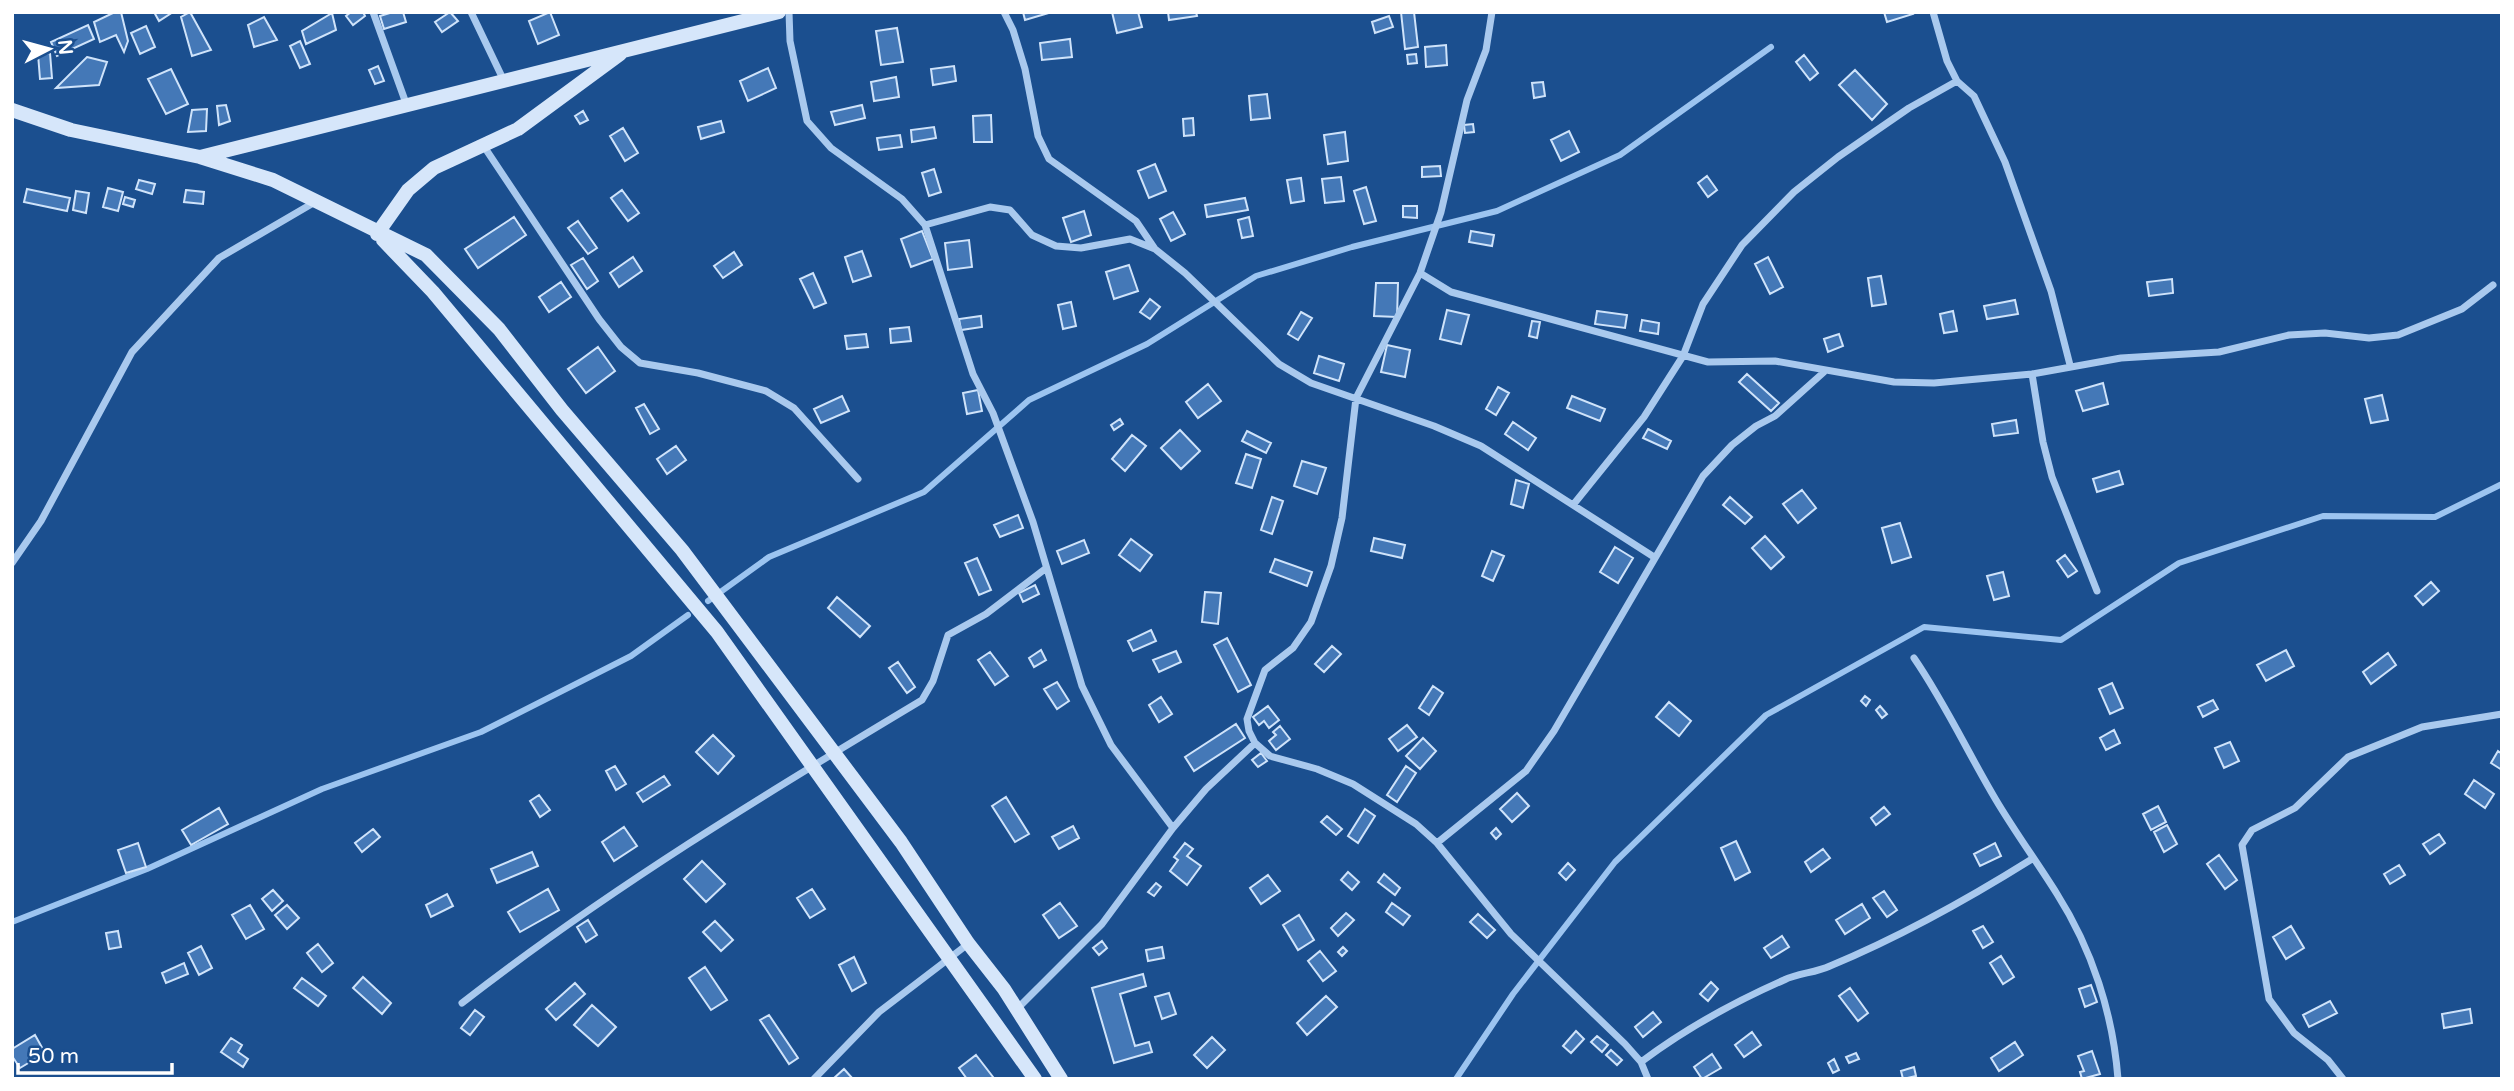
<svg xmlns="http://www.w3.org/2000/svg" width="2514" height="1091" font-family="'Varela Round',sans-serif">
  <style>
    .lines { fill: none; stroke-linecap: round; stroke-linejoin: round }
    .stream { stroke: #9cc4f0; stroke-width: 6 }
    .building { fill: #4478b7; stroke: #cfe3fa; stroke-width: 2 }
    .street { stroke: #a9c9ee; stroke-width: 7 }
    .secondary { stroke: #d6e6fa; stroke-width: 14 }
  </style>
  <rect width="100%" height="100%" fill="#1b4f8f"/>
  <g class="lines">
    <path class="stream" d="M 708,601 L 769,557 L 924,492 L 1029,400 L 1147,344 L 1256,276 L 1352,247 L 1497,211 L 1620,155 L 1771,47
      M 12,922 L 147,869 L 322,789 L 481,732 L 631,656 L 688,615
      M 1456,1079 L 1513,994 L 1615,862 L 1766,715 L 1924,627 L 2061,640 L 2179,563 L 2323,516 L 2435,517 L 2502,484"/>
  </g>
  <path class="building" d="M 115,12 L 121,12 L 128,41 L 124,52 L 116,35 L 100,42 L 94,22 Z
    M 154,12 L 173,12 L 159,21 Z
    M 190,12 L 211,50 L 192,56 L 181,17 Z
    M 351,12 L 363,12 L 365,16 L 353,25 L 346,16 Z
    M 393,12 L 403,12 L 406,22 L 384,29 L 380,16 Z
    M 450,12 L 458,21 L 442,32 L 435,22 Z
    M 550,12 L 559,35 L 538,44 L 529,21 Z
    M 1023,12 L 1052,12 L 1025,20 Z
    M 1112,12 L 1138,12 L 1142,27 L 1117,33 Z
    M 1168,12 L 1196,12 L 1197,16 L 1169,20 Z
    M 1401,12 L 1414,12 L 1418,47 L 1405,49 Z
    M 1884,12 L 1912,12 L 1913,14 L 1887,22 Z
    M 332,13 L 336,30 L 306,44 L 302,31 Z
    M 1389,16 L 1393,27 L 1375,33 L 1372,22 Z
    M 264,17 L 277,40 L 254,47 L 248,25 Z
    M 88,25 L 94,39 L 57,56 L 51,42 Z
    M 146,26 L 155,47 L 140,54 L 131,33 Z
    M 897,28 L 903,62 L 881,65 L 876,31 Z
    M 1070,39 L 1072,57 L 1042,60 L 1040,43 Z
    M 300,41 L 310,64 L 300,68 L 290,46 Z
    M 1446,45 L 1447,65 L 1426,67 L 1425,47 Z
    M 50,53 L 52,78 L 40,79 L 38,54 Z
    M 1416,54 L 1417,63 L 1408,64 L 1407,55 Z
    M 1804,55 L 1818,73 L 1810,80 L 1796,62 Z
    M 87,57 L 107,62 L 99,85 L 56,88 Z
    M 378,66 L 384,81 L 375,84 L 369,70 Z
    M 954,66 L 956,81 L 933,85 L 931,69 Z
    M 768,68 L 776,88 L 748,101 L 740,81 Z
    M 171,69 L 188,104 L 166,114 L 148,79 Z
    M 1855,70 L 1887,104 L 1872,120 L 1839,85 Z
    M 896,77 L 899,97 L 874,101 L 871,82 Z
    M 1543,82 L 1545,96 L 1534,98 L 1532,83 Z
    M 1267,94 L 1270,118 L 1251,120 L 1249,96 Z
    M 226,105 L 230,121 L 219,125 L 217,106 Z
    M 862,105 L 865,118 L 835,125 L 831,112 Z
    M 207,109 L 206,131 L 188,132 L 192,110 Z
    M 583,111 L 588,120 L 580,124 L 575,116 Z
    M 991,115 L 992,142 L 974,142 L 973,116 Z
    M 1193,118 L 1194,135 L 1184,136 L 1183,119 Z
    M 721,121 L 724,132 L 701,139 L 698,127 Z
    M 1473,124 L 1474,132 L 1465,133 L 1464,125 Z
    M 934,127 L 936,138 L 912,142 L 911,130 Z
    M 623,128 L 638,153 L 625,161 L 610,136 Z
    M 1569,131 L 1579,152 L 1561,161 L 1551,140 Z
    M 1345,132 L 1348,161 L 1328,164 L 1324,135 Z
    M 900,135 L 902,147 L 879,150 L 877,138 Z
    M 1155,164 L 1166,191 L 1149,198 L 1138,171 Z
    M 1440,166 L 1441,176 L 1422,177 L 1422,167 Z
    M 934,169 L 941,192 L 929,196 L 922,173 Z
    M 1707,176 L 1717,190 L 1708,197 L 1698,183 Z
    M 1341,177 L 1344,201 L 1325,203 L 1322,179 Z
    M 1301,178 L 1304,201 L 1291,203 L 1287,180 Z
    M 139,180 L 155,184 L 152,194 L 136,189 Z
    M 1366,187 L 1376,221 L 1364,224 L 1354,191 Z
    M 108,188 L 123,192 L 118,211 L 103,207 Z
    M 27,189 L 70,198 L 67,211 L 24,202 Z
    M 186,190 L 204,192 L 203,204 L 184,202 Z
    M 622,190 L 639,213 L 628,221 L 611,198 Z
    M 76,191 L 89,193 L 86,213 L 73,210 Z
    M 125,197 L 135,200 L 133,207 L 123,204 Z
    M 1245,198 L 1248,210 L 1207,217 L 1205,205 Z
    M 1403,206 L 1417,206 L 1417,218 L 1403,217 Z
    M 1084,211 L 1091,235 L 1071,242 L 1063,218 Z
    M 1173,212 L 1185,234 L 1171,241 L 1160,219 Z
    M 514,217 L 526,235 L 478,268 L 465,249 Z
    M 1249,217 L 1253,236 L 1242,238 L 1238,220 Z
    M 578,221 L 597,248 L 588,254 L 568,228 Z
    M 922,231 L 933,259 L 911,267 L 901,239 Z
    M 1471,231 L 1494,235 L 1492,246 L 1469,242 Z
    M 969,240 L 972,267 L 948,270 L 945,243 Z
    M 862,251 L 871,276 L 853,282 L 845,257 Z
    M 734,252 L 742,265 L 723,278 L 714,266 Z
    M 633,257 L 642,271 L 619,287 L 610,273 Z
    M 1768,257 L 1783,287 L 1770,294 L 1755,264 Z
    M 583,258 L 598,281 L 587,289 L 571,265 Z
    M 1129,265 L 1138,291 L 1114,299 L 1106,272 Z
    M 813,273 L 826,303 L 814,308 L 800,279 Z
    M 1881,276 L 1886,304 L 1872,306 L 1868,278 Z
    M 2172,279 L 2173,293 L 2149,296 L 2147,282 Z
    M 561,282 L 571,297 L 549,312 L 539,297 Z
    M 1376,283 L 1398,283 L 1397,317 L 1374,316 Z
    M 1150,299 L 1160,307 L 1150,319 L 1140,312 Z
    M 2015,300 L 2018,314 L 1987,319 L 1984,306 Z
    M 1071,302 L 1076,326 L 1063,329 L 1058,305 Z
    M 1447,310 L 1469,315 L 1461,344 L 1440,339 Z
    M 1597,311 L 1627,315 L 1625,328 L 1595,324 Z
    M 1953,311 L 1957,331 L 1944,333 L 1940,314 Z
    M 1301,312 L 1312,318 L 1298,340 L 1288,334 Z
    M 981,316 L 982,327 L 961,330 L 959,319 Z
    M 1642,320 L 1659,323 L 1658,334 L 1640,331 Z
    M 1532,321 L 1540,322 L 1537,338 L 1529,336 Z
    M 909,327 L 911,341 L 891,343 L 890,329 Z
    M 866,334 L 868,347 L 847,349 L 845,336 Z
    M 1839,334 L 1843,346 L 1828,352 L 1824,339 Z
    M 1387,345 L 1410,350 L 1405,377 L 1381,372 Z
    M 598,347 L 615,371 L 586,393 L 568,369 Z
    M 1319,356 L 1344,364 L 1339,381 L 1314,373 Z
    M 1747,374 L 1779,403 L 1771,411 L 1739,382 Z
    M 2103,383 L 2108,404 L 2083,411 L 2076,391 Z
    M 1208,384 L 1221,401 L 1198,418 L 1186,402 Z
    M 1498,387 L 1509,393 L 1496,415 L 1486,409 Z
    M 978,390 L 982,411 L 967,414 L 963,393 Z
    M 2382,395 L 2388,420 L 2371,423 L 2365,399 Z
    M 842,396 L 849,411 L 821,423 L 814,409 Z
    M 1572,396 L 1605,409 L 1600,421 L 1567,408 Z
    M 644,404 L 659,429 L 650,434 L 636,408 Z
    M 1120,419 L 1123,424 L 1114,430 L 1111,425 Z
    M 2016,420 L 2018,433 L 1994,436 L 1992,424 Z
    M 1513,422 L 1536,438 L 1528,450 L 1505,434 Z
    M 1648,429 L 1671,441 L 1667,449 L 1643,438 Z
    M 1180,430 L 1200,451 L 1181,469 L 1161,448 Z
    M 1247,431 L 1271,443 L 1266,453 L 1242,441 Z
    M 1132,435 L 1146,446 L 1125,471 L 1112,459 Z
    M 676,446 L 686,460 L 667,474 L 657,459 Z
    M 1246,454 L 1261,459 L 1252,488 L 1236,483 Z
    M 1302,461 L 1326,468 L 1317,494 L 1294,486 Z
    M 2119,471 L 2123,484 L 2097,492 L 2093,479 Z
    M 1516,480 L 1529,484 L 1523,508 L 1511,504 Z
    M 1802,490 L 1816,508 L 1798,523 L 1783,504 Z
    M 1272,497 L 1283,501 L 1272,534 L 1261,530 Z
    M 1730,497 L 1752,517 L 1745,524 L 1723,505 Z
    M 1018,515 L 1023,528 L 1000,537 L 994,525 Z
    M 1900,523 L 1911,557 L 1892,563 L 1882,528 Z
    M 1765,536 L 1784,557 L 1771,569 L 1752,548 Z
    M 1374,538 L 1405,545 L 1402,558 L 1371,551 Z
    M 1131,539 L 1152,555 L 1140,571 L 1119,555 Z
    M 1084,540 L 1089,553 L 1062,564 L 1057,551 Z
    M 1615,547 L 1633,558 L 1618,583 L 1600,572 Z
    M 1492,551 L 1504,556 L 1493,581 L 1482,576 Z
    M 2065,555 L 2077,571 L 2068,577 L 2057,561 Z
    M 977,558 L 991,590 L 979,595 L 965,563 Z
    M 1275,559 L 1312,572 L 1307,586 L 1270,572 Z
    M 2003,572 L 2009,596 L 1994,600 L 1987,576 Z
    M 2431,582 L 2439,591 L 2423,605 L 2415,596 Z
    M 1035,585 L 1039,594 L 1023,602 L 1019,593 Z
    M 1205,592 L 1221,593 L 1218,624 L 1202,622 Z
    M 837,597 L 870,626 L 860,637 L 828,608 Z
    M 1151,630 L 1156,641 L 1133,651 L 1128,641 Z
    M 1227,638 L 1251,685 L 1238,692 L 1214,645 Z
    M 1332,646 L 1341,654 L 1324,672 L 1315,664 Z
    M 1041,650 L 1046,660 L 1034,667 L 1029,658 Z
    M 2286,650 L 2294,666 L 2266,681 L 2257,665 Z
    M 1176,651 L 1181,662 L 1159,672 L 1153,660 Z
    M 990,652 L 1008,676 L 995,685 L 978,660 Z
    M 2388,653 L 2396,665 L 2371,684 L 2363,672 Z
    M 898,662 L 915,687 L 907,693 L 889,668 Z
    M 1057,682 L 1069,701 L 1057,709 L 1044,689 Z
    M 2112,683 L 2123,708 L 2110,714 L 2099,689 Z
    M 1433,686 L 1443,693 L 1429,715 L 1419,708 Z
    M 1865,696 L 1870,700 L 1866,706 L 1861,701 Z
    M 1161,697 L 1172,714 L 1159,722 L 1149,705 Z
    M 2213,700 L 2218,709 L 2203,717 L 2198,707 Z
    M 1669,702 L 1691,721 L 1679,736 L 1656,717 Z
    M 1268,706 L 1279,720 L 1269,728 L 1264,721 L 1259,725 L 1253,717 Z
    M 1880,706 L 1887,714 L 1882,718 L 1876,710 Z
    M 1236,724 L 1245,738 L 1194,771 L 1185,757 Z
    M 1407,725 L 1417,737 L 1398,751 L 1389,739 Z
    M 1280,726 L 1290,739 L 1276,750 L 1269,741 L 1276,735 L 1273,732 Z
    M 2114,730 L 2120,743 L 2106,750 L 2100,738 Z
    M 713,735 L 734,756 L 718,774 L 696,752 Z
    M 1423,738 L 1436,751 L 1420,769 L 1406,756 Z
    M 2230,742 L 2239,761 L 2224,768 L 2215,748 Z
    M 2498,751 L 2502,754 L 2502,770 L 2491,763 Z
    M 1261,753 L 1267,761 L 1258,767 L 1252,760 Z
    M 615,766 L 626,784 L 616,790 L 606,771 Z
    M 1406,766 L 1416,773 L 1397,802 L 1387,795 Z
    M 664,776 L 670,785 L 643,802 L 637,793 Z
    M 2474,780 L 2494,794 L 2485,808 L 2465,794 Z
    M 1517,793 L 1529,806 L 1512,822 L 1500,809 Z
    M 539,795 L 550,810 L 540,817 L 530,801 Z
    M 1006,797 L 1029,834 L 1015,842 L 992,806 Z
    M 2158,806 L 2166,822 L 2151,830 L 2143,814 Z
    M 1884,807 L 1890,814 L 1876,825 L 1871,818 Z
    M 219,808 L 228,824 L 191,845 L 182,830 Z
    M 1365,809 L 1375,816 L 1358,843 L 1348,836 Z
    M 1327,816 L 1342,829 L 1336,835 L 1321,822 Z
    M 2167,825 L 2177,844 L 2164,852 L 2154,832 Z
    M 1073,826 L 1079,838 L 1059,849 L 1052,837 Z
    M 624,827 L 637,846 L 614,861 L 602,842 Z
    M 1496,828 L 1501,834 L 1496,839 L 1491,833 Z
    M 373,829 L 380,837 L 362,852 L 355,843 Z
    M 2439,834 L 2445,843 L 2430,854 L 2423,844 Z
    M 1736,841 L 1750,872 L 1735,880 L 1721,848 Z
    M 138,843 L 146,867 L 126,873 L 118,850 Z
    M 1185,843 L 1193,849 L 1187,856 L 1201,866 L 1187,885 L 1170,871 L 1178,860 L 1174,857 Z
    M 1995,843 L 2001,856 L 1980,866 L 1974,854 Z
    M 1823,849 L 1830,858 L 1811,872 L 1805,862 Z
    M 532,852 L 538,866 L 497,883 L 491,869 Z
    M 2219,855 L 2237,880 L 2225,889 L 2207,864 Z
    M 702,861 L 725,884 L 706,902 L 684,879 Z
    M 1568,863 L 1575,870 L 1566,880 L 1559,873 Z
    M 2399,865 L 2405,875 L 2390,884 L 2384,874 Z
    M 1348,872 L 1359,882 L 1352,890 L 1341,880 Z
    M 1384,874 L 1400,888 L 1395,895 L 1378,882 Z
    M 1268,875 L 1280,891 L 1261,904 L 1250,888 Z
    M 1156,883 L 1161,887 L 1154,896 L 1148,892 Z
    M 548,889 L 559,910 L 520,932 L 508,912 Z
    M 812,889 L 825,909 L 810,918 L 797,898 Z
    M 273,890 L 283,901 L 272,911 L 262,899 Z
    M 1884,891 L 1897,910 L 1887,917 L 1873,898 Z
    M 447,894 L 453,906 L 431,917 L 426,905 Z
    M 1060,903 L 1077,926 L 1059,938 L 1043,915 Z
    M 1392,903 L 1410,916 L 1403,925 L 1386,912 Z
    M 1862,904 L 1870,918 L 1845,934 L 1836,920 Z
    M 250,905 L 264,929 L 246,939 L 232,915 Z
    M 287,905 L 299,918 L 287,929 L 275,915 Z
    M 1346,913 L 1354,920 L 1338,936 L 1331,928 Z
    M 1478,914 L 1495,930 L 1487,938 L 1470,922 Z
    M 1299,915 L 1314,940 L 1298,950 L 1283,925 Z
    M 588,920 L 597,935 L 586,942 L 577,927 Z
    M 715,921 L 733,940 L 721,951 L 703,932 Z
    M 1983,926 L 1993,942 L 1983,948 L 1973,931 Z
    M 2291,926 L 2304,948 L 2286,959 L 2273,937 Z
    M 118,931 L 121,947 L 109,949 L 106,933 Z
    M 1782,936 L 1789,947 L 1771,958 L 1764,948 Z
    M 1102,941 L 1107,948 L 1099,955 L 1093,948 Z
    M 318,944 L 333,963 L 322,972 L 307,953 Z
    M 201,946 L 212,968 L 199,975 L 188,953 Z
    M 1162,947 L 1164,958 L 1148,961 L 1146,950 Z
    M 1343,947 L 1347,951 L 1342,956 L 1338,952 Z
    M 1320,951 L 1336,971 L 1323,981 L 1308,961 Z
    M 2001,956 L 2014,977 L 2003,984 L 1990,963 Z
    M 854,957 L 866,983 L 852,991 L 839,965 Z
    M 184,963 L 188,974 L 166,983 L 162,973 Z
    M 705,967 L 727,1000 L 711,1010 L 689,978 Z
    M 1143,974 L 1146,986 L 1120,994 L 1135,1046 L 1149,1042 L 1152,1052 L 1114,1063 L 1092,988 Z
    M 363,977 L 391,1003 L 382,1014 L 353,988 Z
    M 302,978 L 326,996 L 318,1006 L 294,988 Z
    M 1711,982 L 1718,989 L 1708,1001 L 1700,994 Z
    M 575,983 L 585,994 L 556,1020 L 546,1009 Z
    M 2091,985 L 2097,1002 L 2085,1007 L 2079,989 Z
    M 1850,988 L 1868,1013 L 1858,1021 L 1839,996 Z
    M 1169,993 L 1176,1014 L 1162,1019 L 1155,997 Z
    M 1326,996 L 1337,1007 L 1307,1035 L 1297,1023 Z
    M 2330,1001 L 2337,1013 L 2309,1027 L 2303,1015 Z
    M 592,1005 L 616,1027 L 598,1046 L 574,1025 Z
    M 2470,1009 L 2472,1023 L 2444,1028 L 2442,1014 Z
    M 475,1010 L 484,1017 L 470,1035 L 461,1028 Z
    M 1653,1012 L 1661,1022 L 1643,1037 L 1635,1027 Z
    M 769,1015 L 798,1058 L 789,1064 L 760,1020 Z
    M 1576,1031 L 1584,1039 L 1571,1053 L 1563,1046 Z
    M 1752,1032 L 1761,1045 L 1744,1057 L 1735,1045 Z
    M 35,1035 L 45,1053 L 20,1068 L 12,1056 L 12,1049 Z
    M 1597,1036 L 1608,1045 L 1602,1052 L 1591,1042 Z
    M 1212,1037 L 1225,1050 L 1207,1068 L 1194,1055 Z
    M 231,1038 L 242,1045 L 238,1052 L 248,1059 L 243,1067 L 221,1052 Z
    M 2015,1042 L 2023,1055 L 1999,1071 L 1991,1058 Z
    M 1611,1050 L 1622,1060 L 1617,1065 L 1606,1055 Z
    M 2092,1051 L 2100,1074 L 2082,1079 L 2080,1072 L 2084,1071 L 2078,1056 Z
    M 1856,1053 L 1859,1059 L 1849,1063 L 1846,1057 Z
    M 1712,1054 L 1721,1068 L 1702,1079 L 1694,1067 Z
    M 976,1055 L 993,1077 L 990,1079 L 967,1079 L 959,1068 Z
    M 1834,1059 L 1839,1070 L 1833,1073 L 1828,1063 Z
    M 1914,1067 L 1916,1076 L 1903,1079 L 1901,1071 Z
    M 844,1069 L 853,1079 L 833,1079 Z"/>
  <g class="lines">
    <path class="street" d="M 373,12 L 407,106
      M 471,12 L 504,81
      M 789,12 L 790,41 L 807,121 L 831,148 L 902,199 L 925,225 L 973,374 L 993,413 L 1033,522 L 1082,686 L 1111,745 L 1173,828
      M 1004,12 L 1013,30 L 1025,69 L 1038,136 L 1049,159 L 1136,221 L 1155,249
      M 1492,12 L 1486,50 L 1467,100 L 1441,212 L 1420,273 L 1356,398 L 1342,518 L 1331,566 L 1311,622 L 1293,648 L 1265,670 L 1247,719 L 1249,731 L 1255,743 L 1270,756 L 1317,769 L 1353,784 L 1416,824 L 1437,843 L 1511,934 L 1625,1044 L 1641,1062 L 1648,1079
      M 1933,12 L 1947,61 L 1957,81 L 1974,96 L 2005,162 L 2051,291 L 2070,365
      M 483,145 L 599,319 L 621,347 L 640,363 L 698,373 L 766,391 L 794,408 L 858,479
      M 925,225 L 990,207 L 1010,210 L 1032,235 L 1056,246 L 1081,248 L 1130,239 L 1155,249 L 1185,273 L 1279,364 L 1311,383 L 1434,426 L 1481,446 L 1654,557
      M 1420,273 L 1451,292 L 1708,362 L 1775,361 L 1894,382 L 1934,383 L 2032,374 L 2121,358 L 2219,352 L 2289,335 L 2325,333 L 2369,338 L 2398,335 L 2462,309 L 2493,285
      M 2032,374 L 2043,442 L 2052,477 L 2097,591
      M 1573,505 L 1644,417 L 1683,356 L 1703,304 L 1742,245 L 1794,192 L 1838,157 L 1909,108 L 1957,81
      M 12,563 L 41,521 L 132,352 L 219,258 L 315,202
      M 1914,658 C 1945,703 1968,753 1996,800 C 2015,832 2037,862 2057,894 C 2092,949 2113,1014 2118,1079
      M 1437,843 L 1526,771 L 1554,731 L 1703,476 L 1732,445 L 1756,426 L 1775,416 L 1824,372
      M 462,1003 C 607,890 765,794 922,700 L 933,681 L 948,635 L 986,614 L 1045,569
      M 1016,1010 L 1102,924 L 1173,828 L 1206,789 L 1255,743
      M 1641,1062 C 1685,1029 1734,1002 1784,980 C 1798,973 1815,973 1830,966 C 1900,937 1968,899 2032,859
      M 814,1079 L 879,1012 L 968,944
      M 2343,1079 L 2328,1060 L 2294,1033 L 2269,999 L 2242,845 L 2252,830 L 2295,808 L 2348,757 L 2422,727 L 2502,714"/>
    <path class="secondary" d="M 12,110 L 71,130 L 200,157 L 273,180 L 426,255 L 499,329 L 562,410 L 682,550 L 901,842 L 968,943 L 1004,989 L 1061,1079
      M 200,157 L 779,12
      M 377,234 L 408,190 L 434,168 L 518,129 L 620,54
      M 383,240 L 433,292 L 717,632 L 1035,1079"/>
  </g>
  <rect width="2514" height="1091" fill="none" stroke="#ffffff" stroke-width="28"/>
  <g transform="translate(49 49) rotate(84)" stroke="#1b4f8f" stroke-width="5" paint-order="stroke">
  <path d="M0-5L12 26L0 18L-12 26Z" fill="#ffffff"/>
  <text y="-10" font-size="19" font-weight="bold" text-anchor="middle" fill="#ffffff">N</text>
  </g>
  <path d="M18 1063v10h154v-10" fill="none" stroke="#ffffff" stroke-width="3.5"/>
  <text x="28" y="1063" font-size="21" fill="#ffffff" stroke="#1b4f8f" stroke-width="5" paint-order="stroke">50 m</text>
</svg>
